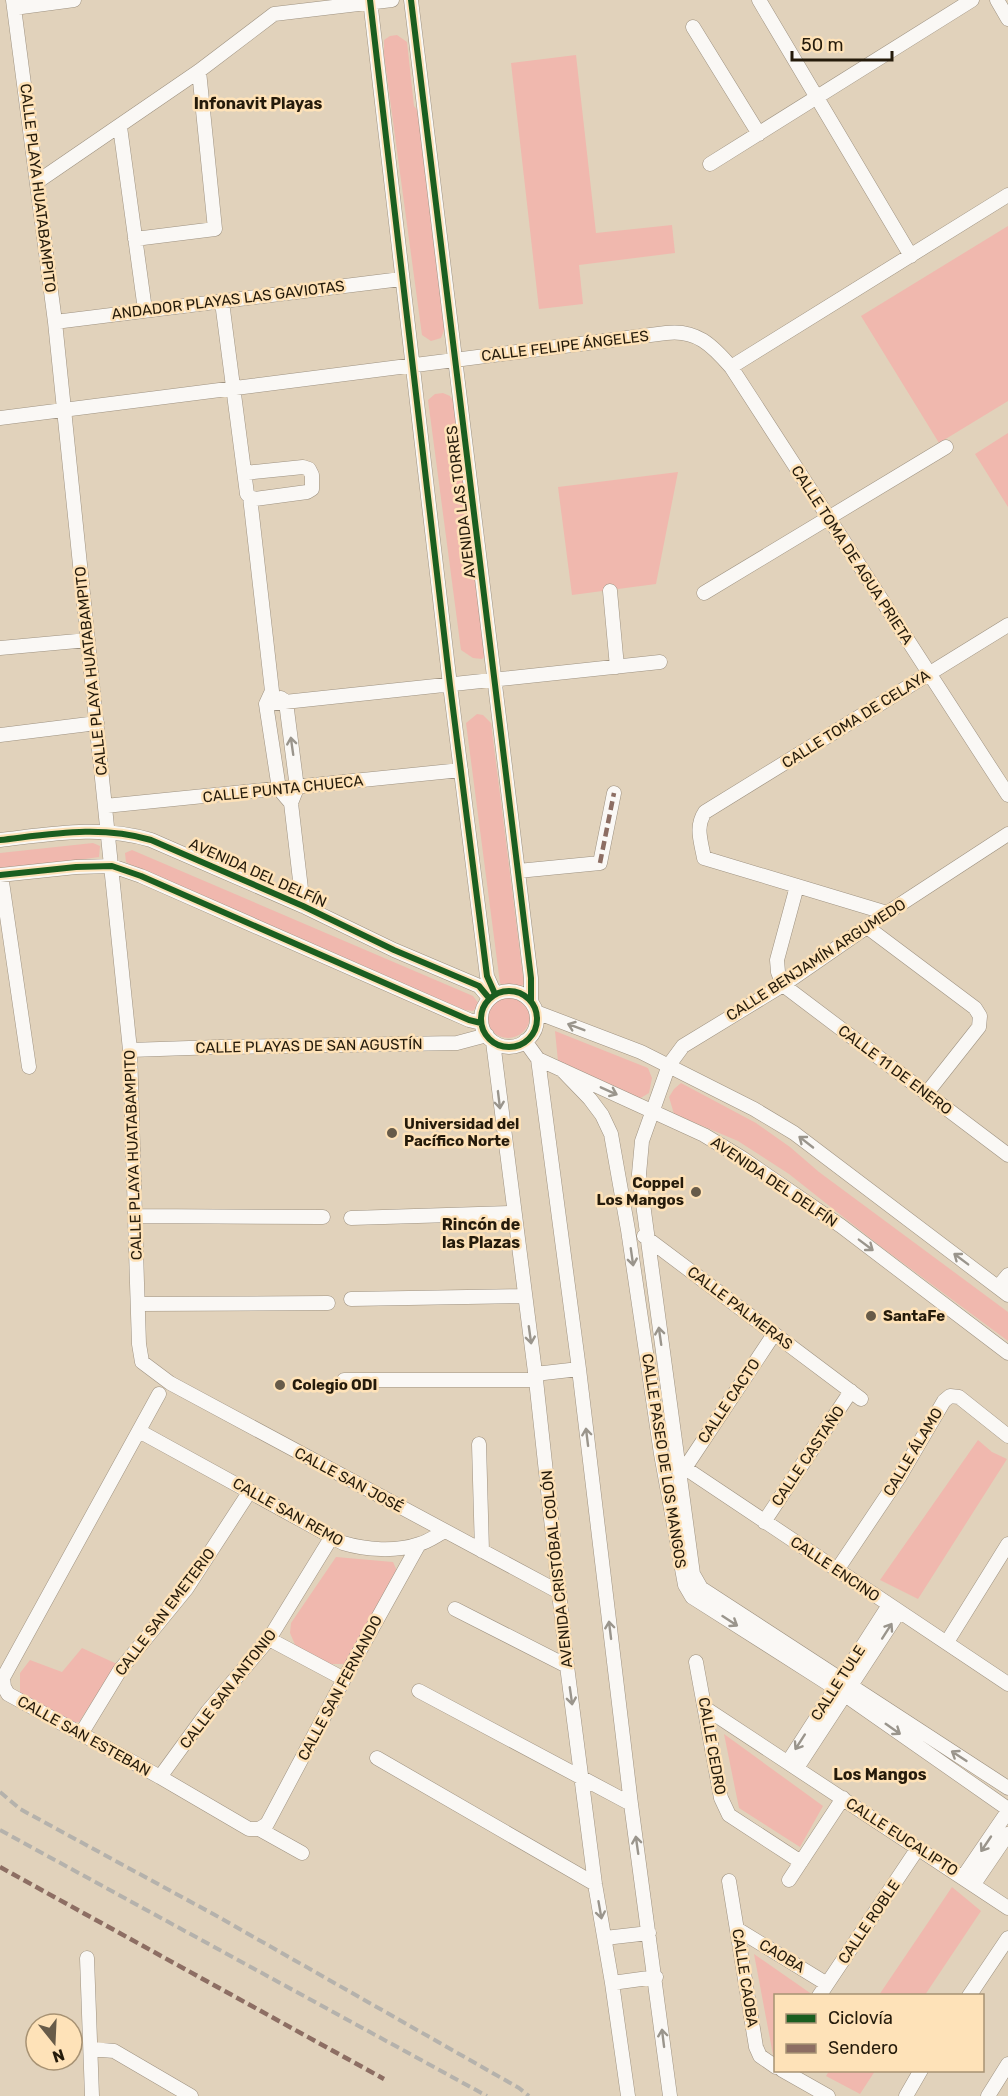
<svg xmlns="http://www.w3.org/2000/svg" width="1008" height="2096" font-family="Rubik,sans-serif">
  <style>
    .green { fill: #f0b8ae }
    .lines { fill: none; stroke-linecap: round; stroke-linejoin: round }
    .minor-casing { stroke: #9e9281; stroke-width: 15 }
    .minor { stroke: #faf8f5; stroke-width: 14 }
    .rail { stroke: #b5b2ac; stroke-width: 4; stroke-dasharray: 9 4.5; stroke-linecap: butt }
    .quiet { stroke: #8d6e63; stroke-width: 4.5; stroke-dasharray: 9 4.5; stroke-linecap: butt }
    .cycleway-casing { stroke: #fee2b8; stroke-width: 10 }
    .cycleway { stroke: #1b5e20; stroke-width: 6 }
    .oneway { stroke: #9a958c }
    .poi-dot { fill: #675b49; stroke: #fee2b8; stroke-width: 2 }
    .labels { text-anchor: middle; stroke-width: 5; stroke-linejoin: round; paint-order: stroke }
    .street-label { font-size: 15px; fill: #251b0b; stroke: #fee2b8 }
    .poi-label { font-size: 15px; font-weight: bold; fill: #251b0b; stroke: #fee2b8; text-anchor: start }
    .neighbourhood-label { font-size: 16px; font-weight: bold; fill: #251b0b; stroke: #fee2b8 }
  </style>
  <rect width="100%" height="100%" fill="#e1d2bb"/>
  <path class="green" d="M 397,35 L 407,42 L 414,106 L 420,113 L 447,323 L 441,338 L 431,341 L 422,335 L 384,55 L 384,40 L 390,36 Z
    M 576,55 L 596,233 L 672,225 L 675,253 L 579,265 L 583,304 L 539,309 L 511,63 Z
    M 1008,226 L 1008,401 L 939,443 L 861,316 Z
    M 443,393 L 450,396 L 454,402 L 487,654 L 482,659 L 473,658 L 461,650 L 428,400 L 435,394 Z
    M 1008,433 L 1008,507 L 975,454 Z
    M 678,472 L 656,584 L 572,595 L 558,487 Z
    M 477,714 L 483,715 L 491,723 L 524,984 C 516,991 508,990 500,983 L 466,723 Z
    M 93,843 L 100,846 L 99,857 L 0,871 L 0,853 Z
    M 132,850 L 473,996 L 479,1004 L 473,1011 L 465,1010 L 370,971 L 138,869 L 126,862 L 125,853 Z
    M486 1016a22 22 0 1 1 44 0a22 22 0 1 1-44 0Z
    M 555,1031 L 648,1068 L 652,1078 L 649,1093 L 639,1099 L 558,1061 Z
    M 681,1083 L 756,1123 L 790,1147 L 819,1172 L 1008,1312 L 1008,1341 L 880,1246 L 789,1174 L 738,1141 L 674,1114 L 669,1097 L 674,1089 Z
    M 978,1440 L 992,1452 L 1007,1459 L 918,1599 L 880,1580 Z
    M 336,1557 L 393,1562 L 397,1571 L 352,1664 L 330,1664 L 296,1647 L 290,1633 L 291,1623 Z
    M 82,1648 L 117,1664 L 79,1722 L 69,1723 L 20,1695 L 20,1673 L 30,1660 L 62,1672 Z
    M 724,1734 L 823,1806 L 800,1847 L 739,1808 Z
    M 952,1887 L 981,1911 L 925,1995 L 879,1995 Z
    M 754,1954 L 813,1995 L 776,1996 L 774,2060 Z
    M 829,2071 L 829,2070 L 875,2071 L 860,2094 L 826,2076 Z"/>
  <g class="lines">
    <g class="minor-casing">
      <path id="minor" d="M 13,0 L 55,322 L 130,1050 L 137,1283 L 139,1344 L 142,1362 L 170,1383 L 559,1592
        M 370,0 L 450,685 L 487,976 L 495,994
        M 411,0 L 531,978 L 531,1001
        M 759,0 L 911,256
        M 997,0 L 1008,19
        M 14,8 L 74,0
        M 693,27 L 759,134
        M 120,127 L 145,310
        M 710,164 L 972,0
        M 37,182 L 199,71 L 274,14 L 392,0
        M 135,239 L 215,229 L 199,71
        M 222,302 L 247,494 L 250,497 L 272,691 L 266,704 L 279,789 L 291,803
        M 55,322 L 401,279
        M 731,367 L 1008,195
        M 0,418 L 666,333 C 696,329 712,345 731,367 L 1008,795
        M 245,473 L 303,467 L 309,469 L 312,475 L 312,489 L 307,492 L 255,499 L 250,497
        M 610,591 L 617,667
        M 704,593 L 946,447
        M 0,648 L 88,640
        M 281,698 L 286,702 L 297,788 L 291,803 L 303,906
        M 266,704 L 660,662
        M 0,735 L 97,723
        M 105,806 L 461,770
        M 1008,834 L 887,913 L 783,985 L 683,1046 L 669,1065 L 642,1141 L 639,1174 L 693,1574 L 701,1588 L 1008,1788
        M 0,840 C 52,834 100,825 151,840 L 303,906 L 394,950 L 479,986 L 489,998
        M 518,871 L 600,863 L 614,793
        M 0,875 L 76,867 L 112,866 L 141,876 L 469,1020 L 481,1023
        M 1,875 L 29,1067
        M 797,886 L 777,960 L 778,972 L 783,985 L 1008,1155
        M 887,913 L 704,858 C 701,841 695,827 705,812 L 1008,625
        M 867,927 L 975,1008 L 980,1016 L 979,1027 L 926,1094
        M481 1019a28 28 0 1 1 56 0a28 28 0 1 1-56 0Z
        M 536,1012 L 641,1052 L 754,1109 L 794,1133 L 1008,1295
        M 525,1041 L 538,1059 L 704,1135 L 742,1158 L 841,1226 L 1008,1353
        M 493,1042 L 536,1380 L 567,1666 L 595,1884 L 612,1983 L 628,2096
        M 130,1050 L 219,1047 L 457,1043 L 487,1035
        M 538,1059 L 579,1369 L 631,1804 L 670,2096
        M 562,1070 L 590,1099 L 602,1115 L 611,1134 L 628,1230 L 661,1454 L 685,1585 L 692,1597 L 835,1688 L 1008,1809
        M 136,1216 L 323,1217
        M 351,1218 L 514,1213
        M 644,1236 L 861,1399
        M 998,1287 L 1008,1275
        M 351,1299 L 524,1296
        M 138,1304 L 328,1303
        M 535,1374 L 579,1369
        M 344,1380 L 536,1380
        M 159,1394 L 3,1678 L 4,1687 L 8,1694 L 160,1777 L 249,1829 L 259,1829 L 302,1853
        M 139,1431 L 343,1543 C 366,1550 396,1552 419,1544 C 428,1542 437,1535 445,1531
        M 479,1444 L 482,1551
        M 673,1460 L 1008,1684
        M 685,1468 L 774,1334
        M 764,1522 L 851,1391
        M 837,1570 L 900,1476 L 944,1401 L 950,1396 L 959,1397 L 1008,1436
        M 455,1609 L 567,1666
        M 269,1639 L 344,1679
        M 947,1642 L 1008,1544
        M 696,1662 L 721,1798 L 729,1815 L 801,1862
        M 419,1691 L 631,1804
        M 705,1708 L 1008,1908
        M 81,1734 L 120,1670 L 187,1588 L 250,1491
        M 377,1758 L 595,1884
        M 788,1762 L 889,1605
        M 797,1768 L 899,1612
        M 160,1777 L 208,1711 L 269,1639 L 331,1538
        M 259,1829 L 267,1824 L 344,1679 L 419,1544
        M 963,1877 L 1008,1811
        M 789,1880 L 843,1798
        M 729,1881 L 756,2047 L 760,2056 L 776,2067
        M 974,1884 L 1008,1834
        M 737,1929 L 827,1984
        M 605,1938 L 649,1933
        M 87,1958 L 92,2096
        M 612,1983 L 656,1977
        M 819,1996 L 918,1848
        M 969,1996 L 1008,1938
        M 91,2049 L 114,2051 L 191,2096
        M 782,2070 L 828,2096
        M 906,2096 L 921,2070
        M 988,2096 L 1008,2064"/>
    </g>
    <use href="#minor" class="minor"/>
    <path class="rail" d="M 0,1792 L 20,1809 L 215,1915 L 519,2088 L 529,2096
      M 0,1830 L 487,2096"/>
    <path class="quiet" d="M 600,863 L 614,793
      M 0,1867 L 384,2079"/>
    <g class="cycleway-casing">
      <path id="cycleway" d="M 370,0 L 450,685 L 487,976 L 495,994
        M 411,0 L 531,978 L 531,1001
        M 0,840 C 52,834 100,825 151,840 L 303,906 L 394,950 L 479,986 L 489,998
        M 0,875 L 76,867 L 112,866 L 141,876 L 469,1020 L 481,1023
        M481 1019a28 28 0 1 1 56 0a28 28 0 1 1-56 0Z"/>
    </g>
    <use href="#cycleway" class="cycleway"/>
  </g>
  <defs><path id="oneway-shaft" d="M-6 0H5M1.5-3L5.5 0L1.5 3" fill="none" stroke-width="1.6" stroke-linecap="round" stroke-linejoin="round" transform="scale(1.5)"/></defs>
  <g class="oneway">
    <use href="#oneway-shaft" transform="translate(292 746) rotate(-98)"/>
    <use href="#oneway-shaft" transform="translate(576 1027) rotate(-159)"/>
    <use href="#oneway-shaft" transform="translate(609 1091) rotate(24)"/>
    <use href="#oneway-shaft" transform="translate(499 1100) rotate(83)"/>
    <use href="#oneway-shaft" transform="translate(806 1142) rotate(-142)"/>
    <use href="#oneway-shaft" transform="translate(866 1245) rotate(37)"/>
    <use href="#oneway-shaft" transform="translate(632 1257) rotate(82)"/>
    <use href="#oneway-shaft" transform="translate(961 1259) rotate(-143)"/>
    <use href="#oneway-shaft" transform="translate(530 1335) rotate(82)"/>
    <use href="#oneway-shaft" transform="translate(660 1336) rotate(-98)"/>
    <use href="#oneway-shaft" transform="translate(587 1437) rotate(-97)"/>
    <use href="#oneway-shaft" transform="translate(730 1621) rotate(33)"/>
    <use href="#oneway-shaft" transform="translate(610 1630) rotate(-97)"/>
    <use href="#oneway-shaft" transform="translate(887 1631) rotate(-57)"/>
    <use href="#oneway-shaft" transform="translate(571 1696) rotate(82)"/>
    <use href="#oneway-shaft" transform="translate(893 1729) rotate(35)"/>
    <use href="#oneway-shaft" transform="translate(800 1742) rotate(123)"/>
    <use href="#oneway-shaft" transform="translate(959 1756) rotate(-147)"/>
    <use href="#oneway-shaft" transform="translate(986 1844) rotate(124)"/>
    <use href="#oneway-shaft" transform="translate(637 1845) rotate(-98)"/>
    <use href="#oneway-shaft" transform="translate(600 1910) rotate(80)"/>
    <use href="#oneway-shaft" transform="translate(663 2038) rotate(-97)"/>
  </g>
  <g class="poi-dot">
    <circle cx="392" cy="1133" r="6"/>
    <circle cx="696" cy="1192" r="6"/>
    <circle cx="871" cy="1316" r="6"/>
    <circle cx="280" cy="1385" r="6"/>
  </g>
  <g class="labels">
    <g class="street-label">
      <text transform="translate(38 188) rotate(83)" y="5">CALLE PLAYA HUATABAMPITO</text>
      <text transform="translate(228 300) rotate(-7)" y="5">ANDADOR PLAYAS LAS GAVIOTAS</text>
      <text transform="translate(565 346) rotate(-7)" y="5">CALLE FELIPE ÁNGELES</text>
      <text transform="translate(461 502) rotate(-97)" y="5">AVENIDA LAS TORRES</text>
      <text transform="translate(852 555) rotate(57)" y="5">CALLE TOMA DE AGUA PRIETA</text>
      <text transform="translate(91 671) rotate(-96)" y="5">CALLE PLAYA HUATABAMPITO</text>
      <text transform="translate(856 719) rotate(-32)" y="5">CALLE TOMA DE CELAYA</text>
      <text transform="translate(283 789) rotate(-6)" y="5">CALLE PUNTA CHUECA</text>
      <text transform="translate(258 873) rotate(24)" y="5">AVENIDA DEL DELFÍN</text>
      <text transform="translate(816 960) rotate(-33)" y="5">CALLE BENJAMÍN ARGUMEDO</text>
      <text transform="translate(309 1046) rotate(-1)" y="5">CALLE PLAYAS DE SAN AGUSTÍN</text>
      <text transform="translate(895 1070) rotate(37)" y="5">CALLE 11 DE ENERO</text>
      <text transform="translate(133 1155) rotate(-92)" y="5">CALLE PLAYA HUATABAMPITO</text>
      <text transform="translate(774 1182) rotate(34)" y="5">AVENIDA DEL DELFÍN</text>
      <text transform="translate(740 1308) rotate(37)" y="5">CALLE PALMERAS</text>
      <text transform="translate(729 1401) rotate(-56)" y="5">CALLE CACTO</text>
      <text transform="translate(913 1452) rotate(-59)" y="5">CALLE ÁLAMO</text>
      <text transform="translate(808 1456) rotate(-56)" y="5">CALLE CASTAÑO</text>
      <text transform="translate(664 1461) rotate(81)" y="5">CALLE PASEO DE LOS MANGOS</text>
      <text transform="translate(349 1480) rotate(28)" y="5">CALLE SAN JOSÉ</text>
      <text transform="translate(288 1512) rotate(29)" y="5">CALLE SAN REMO</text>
      <text transform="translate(557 1569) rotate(-96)" y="5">AVENIDA CRISTÓBAL COLÓN</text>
      <text transform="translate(835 1569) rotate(34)" y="5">CALLE ENCINO</text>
      <text transform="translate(165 1612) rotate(-53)" y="5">CALLE SAN EMETERIO</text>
      <text transform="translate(838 1683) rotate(-57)" y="5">CALLE TULE</text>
      <text transform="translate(340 1688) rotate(-62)" y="5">CALLE SAN FERNANDO</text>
      <text transform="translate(228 1689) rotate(-52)" y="5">CALLE SAN ANTONIO</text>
      <text transform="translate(84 1736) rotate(29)" y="5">CALLE SAN ESTEBAN</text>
      <text transform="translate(712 1746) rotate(80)" y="5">CALLE CEDRO</text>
      <text transform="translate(902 1837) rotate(33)" y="5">CALLE EUCALIPTO</text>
      <text transform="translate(869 1922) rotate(-56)" y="5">CALLE ROBLE</text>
      <text transform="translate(782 1956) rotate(31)" y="5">CAOBA</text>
      <text transform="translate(745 1978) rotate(81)" y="5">CALLE CAOBA</text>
    </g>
    <g class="poi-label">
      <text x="404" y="1129">Universidad del<tspan x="404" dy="17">Pacífico Norte</tspan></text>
      <text x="684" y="1188" text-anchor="end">Coppel<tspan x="684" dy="17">Los Mangos</tspan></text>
      <text x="883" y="1321">SantaFe</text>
      <text x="292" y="1390">Colegio ODI</text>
    </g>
    <g class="neighbourhood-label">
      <text x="258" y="109">Infonavit Playas</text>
      <text x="481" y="1230">Rincón de<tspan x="481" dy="18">las Plazas</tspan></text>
      <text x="880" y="1780">Los Mangos</text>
    </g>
  </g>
  <rect x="774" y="1994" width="210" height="78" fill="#fee2b8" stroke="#a79273" stroke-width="1.5"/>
  <rect x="786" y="2014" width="30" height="9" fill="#1b5e20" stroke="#a79273" stroke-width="1.5"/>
  <text x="828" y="2024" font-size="18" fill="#251b0b">Ciclovía</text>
  <rect x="786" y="2044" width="30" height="9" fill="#8d6e63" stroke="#a79273" stroke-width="1.5"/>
  <text x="828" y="2054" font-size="18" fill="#251b0b">Sendero</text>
  <g transform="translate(54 2042) rotate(162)"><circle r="28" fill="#fee2b8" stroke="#a79273" stroke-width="1.5"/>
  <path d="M0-4.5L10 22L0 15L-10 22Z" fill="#675b49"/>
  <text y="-9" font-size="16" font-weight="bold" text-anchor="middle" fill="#251b0b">N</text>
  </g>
  <path d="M792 51v9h100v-9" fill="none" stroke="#251b0b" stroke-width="3"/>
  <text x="801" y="51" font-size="18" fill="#251b0b" stroke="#fee2b8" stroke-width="4.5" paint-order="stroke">50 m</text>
</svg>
